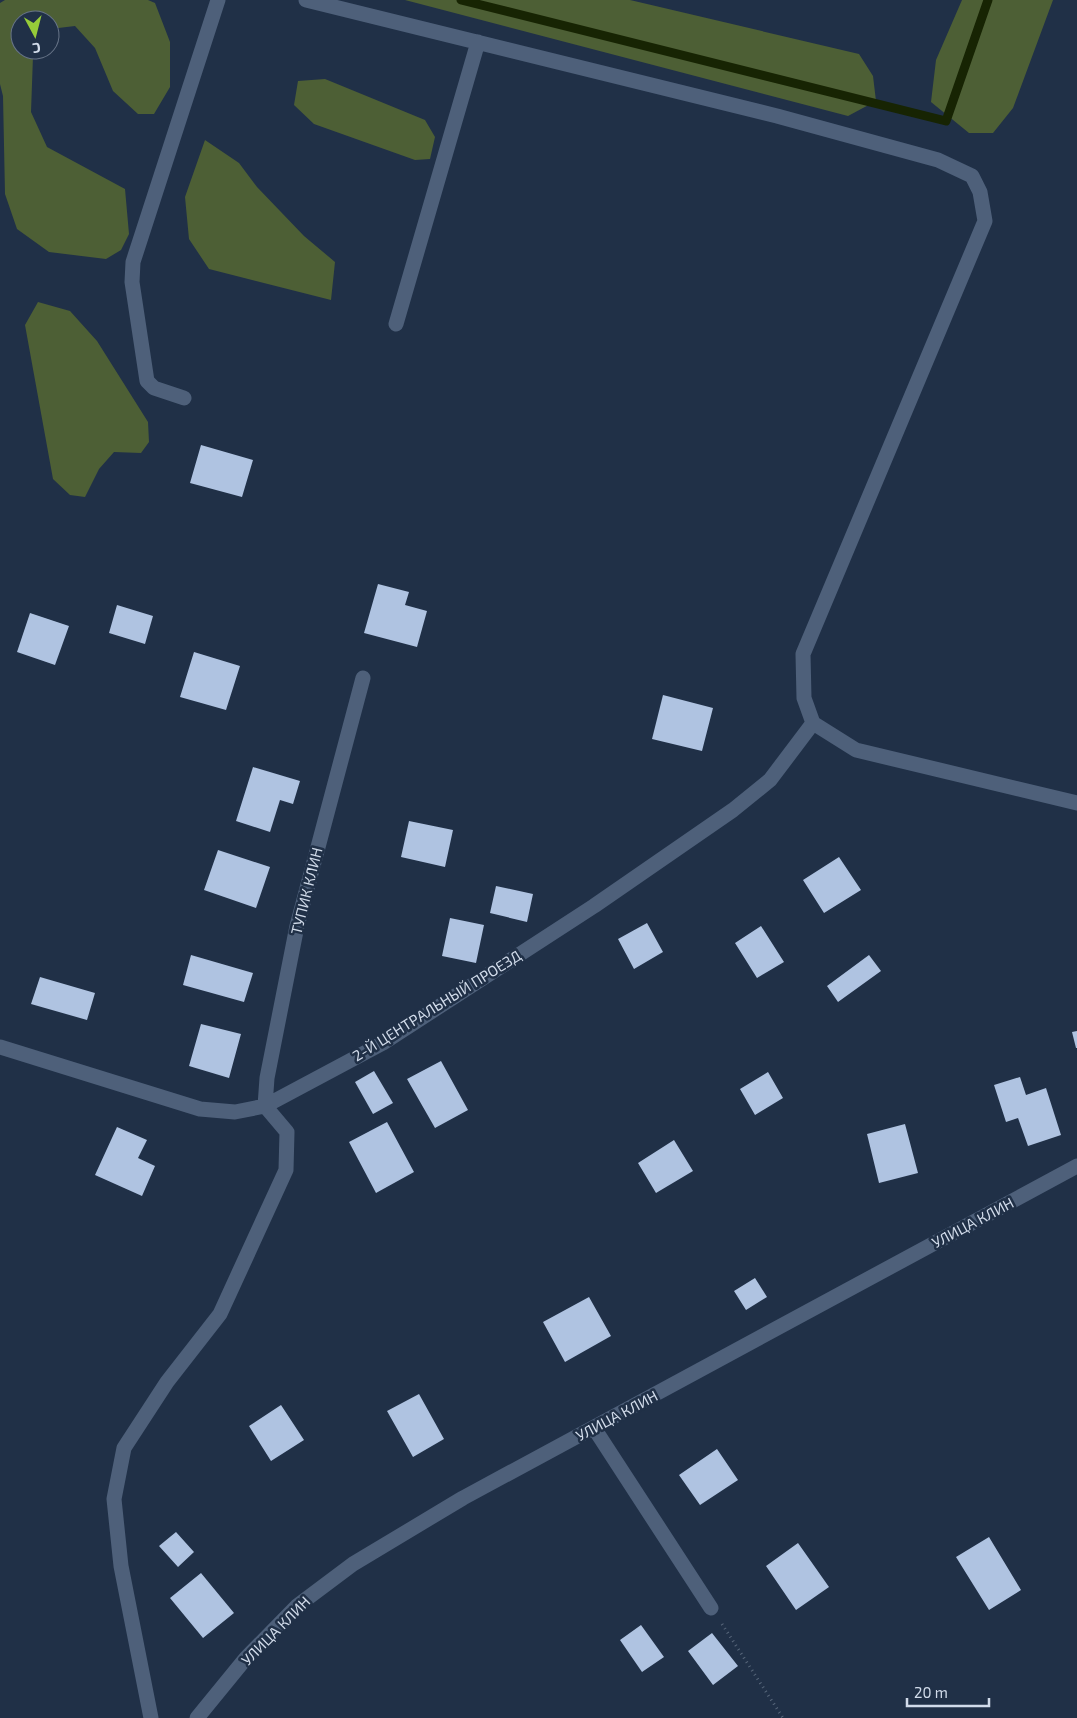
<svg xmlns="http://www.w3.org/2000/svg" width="1077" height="1718" font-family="'Exo 2',sans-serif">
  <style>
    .green { fill: #4d5f35 }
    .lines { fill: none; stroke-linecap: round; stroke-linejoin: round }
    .stream { stroke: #172403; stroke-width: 9 }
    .building { fill: #afc3e1 }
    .path { stroke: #58677b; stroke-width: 3; stroke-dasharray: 1 4; stroke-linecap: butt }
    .minor { stroke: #4e607a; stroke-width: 15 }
    .labels { text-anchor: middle; stroke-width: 5; stroke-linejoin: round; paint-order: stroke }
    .street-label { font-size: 15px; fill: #d1dbea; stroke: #203047 }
  </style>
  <rect width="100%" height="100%" fill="#203047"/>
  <path class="green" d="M 5,0 L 148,0 L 155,3 L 170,42 L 170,87 L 154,114 L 138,114 L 113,91 L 95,48 L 75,26 L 50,29 L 50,20 L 20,20 L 20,50 L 36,50 L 33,56 L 31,112 L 47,147 L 125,189 L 129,234 L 121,250 L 106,259 L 49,252 L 17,229 L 5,194 L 3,96 L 0,84 L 0,3 Z
    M 405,0 L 630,0 L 859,54 L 873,76 L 876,101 L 848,116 Z
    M 962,0 L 1053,0 L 1013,108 L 993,133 L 969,133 L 931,102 L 936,60 Z
    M 325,79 L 425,120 L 435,137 L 430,159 L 415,160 L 314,124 L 294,105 L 298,81 Z
    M 205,140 L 239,163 L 257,187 L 304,236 L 335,262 L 331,300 L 209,269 L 189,239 L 185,197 Z
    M 38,302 L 70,311 L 97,341 L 148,422 L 149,442 L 141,453 L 114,452 L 99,469 L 85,497 L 70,495 L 53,479 L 25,325 Z"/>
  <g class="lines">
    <path class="stream" d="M 461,0 L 946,121 L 988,0"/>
  </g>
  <path class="building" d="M 201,445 L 253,460 L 242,497 L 190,483 Z
    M 378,584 L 409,592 L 405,605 L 427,611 L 417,647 L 364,633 Z
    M 117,605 L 153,616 L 145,644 L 109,633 Z
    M 30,613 L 69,626 L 55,665 L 17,652 Z
    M 194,652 L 240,666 L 226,710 L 180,697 Z
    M 663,695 L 713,708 L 702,751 L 652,739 Z
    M 253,767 L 300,781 L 293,804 L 280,800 L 270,832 L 236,821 Z
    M 409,821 L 453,830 L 445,867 L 401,857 Z
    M 218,850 L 270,867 L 256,908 L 204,890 Z
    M 839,857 L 861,890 L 824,913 L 803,880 Z
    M 496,886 L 533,894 L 527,922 L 490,913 Z
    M 450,918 L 484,925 L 476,963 L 442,956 Z
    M 647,923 L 663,952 L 634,969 L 618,939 Z
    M 761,926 L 784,962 L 757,978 L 735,943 Z
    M 191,955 L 253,973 L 244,1002 L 183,985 Z
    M 869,955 L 881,971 L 838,1002 L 827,986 Z
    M 40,977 L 95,993 L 87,1020 L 31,1004 Z
    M 201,1024 L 241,1034 L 229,1078 L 189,1066 Z
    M 1077,1031 L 1077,1048 L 1076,1048 L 1072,1032 Z
    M 441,1061 L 468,1110 L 435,1128 L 407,1079 Z
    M 374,1071 L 393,1103 L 373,1114 L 355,1082 Z
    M 768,1072 L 783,1098 L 755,1115 L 740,1089 Z
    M 1020,1077 L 1026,1095 L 1046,1088 L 1061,1135 L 1028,1146 L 1018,1118 L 1006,1122 L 994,1085 Z
    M 387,1122 L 414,1172 L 376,1193 L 349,1142 Z
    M 905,1124 L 918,1173 L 879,1183 L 867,1134 Z
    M 117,1127 L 147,1140 L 138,1158 L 155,1166 L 142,1196 L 95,1175 Z
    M 674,1140 L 693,1171 L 656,1193 L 638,1163 Z
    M 755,1278 L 767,1297 L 746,1310 L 734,1291 Z
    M 589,1297 L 611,1336 L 565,1362 L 543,1322 Z
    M 419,1394 L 444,1439 L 413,1457 L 387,1411 Z
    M 281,1405 L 304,1440 L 271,1461 L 249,1426 Z
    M 717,1449 L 738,1480 L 700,1505 L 679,1475 Z
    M 176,1532 L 194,1552 L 178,1567 L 159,1546 Z
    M 989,1537 L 1021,1590 L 989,1610 L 956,1557 Z
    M 798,1543 L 829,1587 L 796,1610 L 766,1566 Z
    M 201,1573 L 234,1613 L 203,1638 L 170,1598 Z
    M 641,1625 L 664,1657 L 642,1672 L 620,1640 Z
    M 712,1633 L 738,1666 L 713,1685 L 688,1651 Z"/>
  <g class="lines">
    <path class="path" d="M 722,1624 L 783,1718"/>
    <path class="minor" d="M 306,0 L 777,116 L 938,160 L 972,176 L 980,192 L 985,221 L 803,654 L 804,698 L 813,723 L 856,750 L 1077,803
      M 396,324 L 478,42
      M 184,398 L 154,388 L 147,381 L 132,282 L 133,262 L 218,0
      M 0,1047 L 200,1109 L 235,1112 L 265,1106 L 383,1043 L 594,906 L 733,810 L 770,780 L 813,723
      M 594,1428 L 711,1608
      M 151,1718 L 121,1566 L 114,1499 L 124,1448 L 167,1382 L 220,1314 L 286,1170 L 287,1132 L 265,1106 L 267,1078 L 297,926 L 363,678
      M 197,1718 L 246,1658 L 297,1606 L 353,1564 L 463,1498 L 1077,1166"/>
  </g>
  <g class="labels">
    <g class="street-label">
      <text transform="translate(307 891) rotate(-76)" y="5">ТУПИК КЛИН</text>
      <text transform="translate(437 1006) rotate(-32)" y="5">2-Й ЦЕНТРАЛЬНЫЙ ПРОЕЗД</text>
      <text transform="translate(973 1223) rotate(-28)" y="5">УЛИЦА КЛИН</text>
      <text transform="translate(617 1416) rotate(-28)" y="5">УЛИЦА КЛИН</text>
      <text transform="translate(276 1631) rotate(-45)" y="5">УЛИЦА КЛИН</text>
    </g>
  </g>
  <g transform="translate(35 35) rotate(173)"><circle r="24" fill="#203047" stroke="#677488"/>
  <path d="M0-4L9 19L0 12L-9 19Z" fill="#96cc39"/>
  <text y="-8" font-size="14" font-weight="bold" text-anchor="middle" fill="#d1dbea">С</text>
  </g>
  <path d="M907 1698v8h82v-8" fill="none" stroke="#d1dbea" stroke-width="2.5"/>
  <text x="914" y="1698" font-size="15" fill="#d1dbea" stroke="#203047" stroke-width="4" paint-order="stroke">20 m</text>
</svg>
